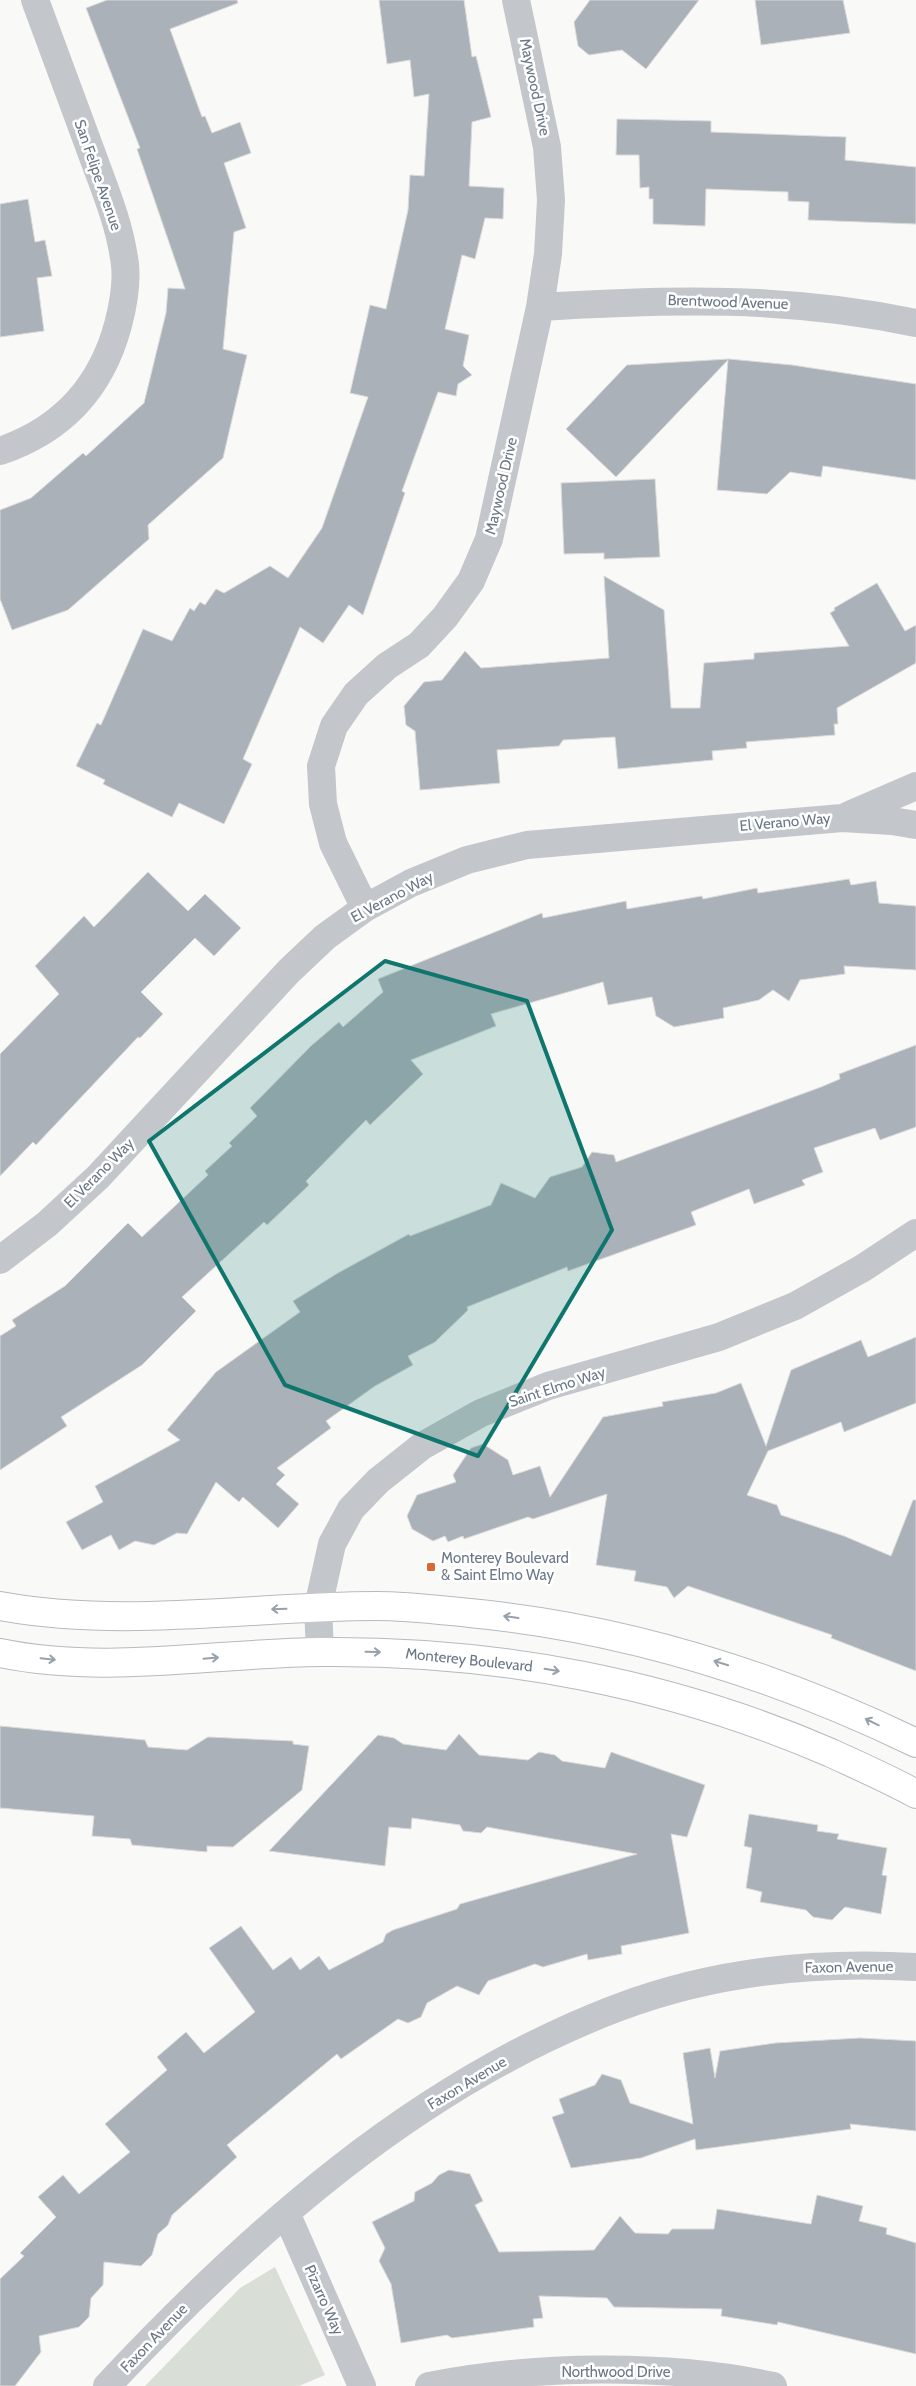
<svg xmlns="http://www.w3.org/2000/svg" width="916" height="2386" font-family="Cabin,sans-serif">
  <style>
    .green { fill: #d9ded7 }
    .building { fill: #aab1b8; stroke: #dbdbda }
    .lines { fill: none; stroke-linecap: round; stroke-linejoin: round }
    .secondary-casing { stroke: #b5babf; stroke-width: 30 }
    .minor { stroke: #c3c6ca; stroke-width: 28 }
    .secondary { stroke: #fff; stroke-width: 28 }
    .oneway { stroke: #97a0ab }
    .marked { fill: #0f766e; fill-opacity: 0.2; stroke: #0f766e; stroke-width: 4; stroke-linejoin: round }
    .poi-dot { fill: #dd6634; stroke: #fff; stroke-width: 2 }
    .labels { text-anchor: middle; stroke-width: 5; stroke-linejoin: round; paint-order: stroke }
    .street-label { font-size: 15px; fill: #6a7887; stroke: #fff }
    .poi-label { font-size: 15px; fill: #6a7887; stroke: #fff; text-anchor: start }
  </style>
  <rect width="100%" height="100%" fill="#f9f9f7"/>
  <path class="green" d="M 275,2267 L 325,2375 L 299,2386 L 145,2386 L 240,2288 Z"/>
  <path class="building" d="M 107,0 L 237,0 L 238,3 L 170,29 L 202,117 L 205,116 L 212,133 L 240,122 L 251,153 L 224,163 L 246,228 L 234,232 L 223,349 L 247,355 L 223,458 L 148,525 L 149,539 L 68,610 L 12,630 L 0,599 L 0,510 L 31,498 L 83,453 L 86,456 L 144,403 L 166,313 L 168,288 L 185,289 L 137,149 L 140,148 L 86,8 Z
    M 379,0 L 464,0 L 472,57 L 476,56 L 491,117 L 472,122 L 469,186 L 504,188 L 503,219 L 485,218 L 475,259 L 462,255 L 445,329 L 469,335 L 463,366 L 472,375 L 458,384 L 456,396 L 438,392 L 402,491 L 405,493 L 363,615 L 349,605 L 323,643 L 300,627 L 243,759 L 252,764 L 224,824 L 179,803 L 172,817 L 103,784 L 105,780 L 76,766 L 97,723 L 101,725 L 143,629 L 172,641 L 190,608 L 194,611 L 200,602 L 205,605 L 216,589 L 224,593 L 270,566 L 288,578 L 322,528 L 368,397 L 350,393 L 370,305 L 386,309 L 408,210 L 410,175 L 424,176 L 429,94 L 414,97 L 410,60 L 387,64 Z
    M 590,0 L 699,0 L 646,69 L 622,50 L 589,55 L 578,46 L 574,22 Z
    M 755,0 L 843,0 L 850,33 L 761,45 Z
    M 617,119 L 711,121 L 711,132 L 846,137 L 845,160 L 916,167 L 916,224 L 808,220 L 809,202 L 788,201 L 788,192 L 706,189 L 705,226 L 653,224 L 653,199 L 649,199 L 649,187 L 640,188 L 639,155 L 616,155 Z
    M 28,199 L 35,242 L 45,240 L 52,276 L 37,278 L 44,331 L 0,337 L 0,204 Z
    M 729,359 L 792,365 L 916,384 L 916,480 L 823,466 L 821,477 L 790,472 L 767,494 L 717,490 L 728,360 L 616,477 L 566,429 L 627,365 Z
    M 655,479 L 660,557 L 604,559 L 604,553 L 564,554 L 561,483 Z
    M 604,576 L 664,610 L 671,708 L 700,708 L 704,663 L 754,659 L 754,653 L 849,646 L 830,613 L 835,610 L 834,608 L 877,583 L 905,631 L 916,625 L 916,663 L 837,708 L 838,724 L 834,724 L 835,735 L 746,742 L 747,748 L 712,751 L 713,760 L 618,769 L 615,737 L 563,740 L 559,746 L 497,750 L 500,783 L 420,790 L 415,731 L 406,725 L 404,706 L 424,682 L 442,680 L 465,651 L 481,668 L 609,658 Z
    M 148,872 L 188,911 L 205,894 L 241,928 L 214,956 L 195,938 L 141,992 L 163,1014 L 140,1038 L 138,1037 L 36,1145 L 33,1142 L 0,1176 L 0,1054 L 59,994 L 35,966 L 84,916 L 94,927 Z
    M 849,879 L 851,885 L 876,881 L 879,903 L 916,906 L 916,970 L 844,966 L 845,974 L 800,980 L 789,1001 L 773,990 L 759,1000 L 723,1008 L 724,1018 L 674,1027 L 656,1016 L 652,997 L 608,1005 L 603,982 L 491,1014 L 496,1026 L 411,1060 L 423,1074 L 370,1125 L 366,1120 L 306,1181 L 309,1185 L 267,1225 L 264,1222 L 182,1297 L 196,1311 L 142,1365 L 61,1417 L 67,1426 L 0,1470 L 0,1336 L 16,1326 L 12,1320 L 65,1286 L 128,1223 L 142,1237 L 208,1175 L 205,1171 L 232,1146 L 229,1143 L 257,1116 L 250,1108 L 311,1046 L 339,1022 L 343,1027 L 383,992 L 378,979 L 542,913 L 543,918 L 626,901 L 627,909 L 702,896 L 703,899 L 757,888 L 758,893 Z
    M 916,1045 L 916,1127 L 880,1140 L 875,1128 L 814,1148 L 823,1172 L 802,1180 L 805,1185 L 754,1204 L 749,1189 L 691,1212 L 696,1225 L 568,1271 L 567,1267 L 467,1307 L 468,1310 L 435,1342 L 408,1356 L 413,1365 L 375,1386 L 326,1421 L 331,1428 L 277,1468 L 285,1475 L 276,1484 L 299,1504 L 278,1528 L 243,1497 L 239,1502 L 216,1482 L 187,1534 L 177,1533 L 154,1545 L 135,1541 L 119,1550 L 111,1535 L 82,1550 L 66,1522 L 103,1502 L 95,1486 L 180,1440 L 167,1430 L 216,1372 L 300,1312 L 293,1301 L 338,1273 L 409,1234 L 410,1236 L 491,1205 L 501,1183 L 535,1198 L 550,1177 L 582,1167 L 592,1152 L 614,1155 L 616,1162 L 821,1087 L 840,1079 L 839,1074 Z
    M 916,1337 L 916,1403 L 844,1432 L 841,1422 L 768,1451 L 747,1495 L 777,1505 L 781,1515 L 844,1536 L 891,1556 L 913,1500 L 916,1500 L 916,1671 L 831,1638 L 832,1635 L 688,1586 L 674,1598 L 667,1587 L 634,1581 L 636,1571 L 596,1565 L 607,1494 L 533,1519 L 528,1517 L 464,1539 L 463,1536 L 448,1542 L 445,1536 L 433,1541 L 412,1529 L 407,1516 L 417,1495 L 456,1482 L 453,1475 L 471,1448 L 483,1444 L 508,1460 L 513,1475 L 540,1466 L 550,1497 L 603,1417 L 663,1406 L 662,1402 L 716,1393 L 741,1383 L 766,1446 L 791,1370 L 861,1340 L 868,1357 Z
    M 0,1726 L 145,1740 L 148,1747 L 187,1750 L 208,1737 L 293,1741 L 293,1744 L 309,1746 L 302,1790 L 233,1847 L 207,1846 L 207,1852 L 132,1845 L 130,1839 L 92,1836 L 94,1816 L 0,1808 Z
    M 459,1734 L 479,1755 L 528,1760 L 539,1752 L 555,1755 L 562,1761 L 605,1768 L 611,1752 L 705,1785 L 687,1837 L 671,1834 L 689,1933 L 621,1946 L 622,1954 L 588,1960 L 587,1954 L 543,1967 L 535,1964 L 488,1981 L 479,1995 L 457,1986 L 427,2003 L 421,2017 L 408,2023 L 398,2019 L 341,2059 L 337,2054 L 227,2145 L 237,2157 L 172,2215 L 168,2225 L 158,2234 L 152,2255 L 141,2266 L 104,2262 L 103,2285 L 91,2298 L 89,2317 L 79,2327 L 39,2336 L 41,2352 L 15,2386 L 0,2386 L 0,2279 L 24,2256 L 20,2253 L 56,2217 L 38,2197 L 63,2175 L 79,2194 L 130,2152 L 105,2124 L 167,2070 L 157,2057 L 186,2032 L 204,2053 L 255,2012 L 209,1948 L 241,1926 L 273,1970 L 291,1957 L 300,1970 L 319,1956 L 329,1970 L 383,1942 L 386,1934 L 393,1930 L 457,1909 L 460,1904 L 637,1854 L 487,1827 L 481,1833 L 463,1831 L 460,1825 L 412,1818 L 411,1829 L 389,1827 L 385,1866 L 269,1851 L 378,1735 L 394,1738 L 403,1744 L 446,1750 Z
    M 749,1814 L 818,1825 L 817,1831 L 839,1834 L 837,1839 L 887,1848 L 882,1875 L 887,1876 L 881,1914 L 845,1907 L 832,1920 L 813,1917 L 806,1910 L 760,1902 L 762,1892 L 746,1888 L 752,1848 L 744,1846 Z
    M 860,2038 L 916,2041 L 916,2131 L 850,2124 L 851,2129 L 696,2150 L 695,2139 L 641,2158 L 571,2168 L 552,2117 L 564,2113 L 559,2099 L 595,2085 L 602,2074 L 621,2080 L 630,2103 L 693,2124 L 683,2053 L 710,2048 L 715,2078 L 720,2051 L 775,2043 Z
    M 449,2170 L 470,2174 L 483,2201 L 475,2205 L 499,2252 L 594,2250 L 620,2216 L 635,2233 L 668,2234 L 672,2229 L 714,2229 L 717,2209 L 811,2224 L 817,2195 L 863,2206 L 859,2221 L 887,2228 L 886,2234 L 916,2243 L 916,2354 L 778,2322 L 777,2325 L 721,2316 L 722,2309 L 614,2307 L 607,2298 L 539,2296 L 543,2318 L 533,2319 L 534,2327 L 452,2338 L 447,2335 L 401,2343 L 391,2284 L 379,2261 L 385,2248 L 372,2222 L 414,2201 L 415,2192 L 432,2183 L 439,2175 Z"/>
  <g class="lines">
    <g class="secondary-casing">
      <path id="secondary" d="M 0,1606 C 125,1629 251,1606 376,1606 C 408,1606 439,1610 470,1613 C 627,1628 775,1675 916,1743
        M 0,1653 C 105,1675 214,1653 320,1652 C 496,1650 670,1683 831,1753 C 859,1766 889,1779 916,1794"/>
    </g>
    <path class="minor" d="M 540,307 C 669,299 788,296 916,323
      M 0,451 C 62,430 101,388 118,325 C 123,306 127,284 125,265 C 120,223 103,185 89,146 C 71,97 53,49 35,0
      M 849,815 L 916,786
      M 365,908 L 333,843 L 323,804 L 321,766 L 334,726 L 356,694 L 387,666 L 419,645 L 445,617 L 471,581 L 489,539 L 540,307 L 548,254 L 551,200 L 547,147 L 516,0
      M 0,1260 L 47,1224 L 98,1177 L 289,971 L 325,937 L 365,908 L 411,883 L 467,860 L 527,845 L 842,818 L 892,821 L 916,825
      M 320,1652 L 318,1607 L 332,1544 L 351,1509 L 378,1481 L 422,1446 L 481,1413 L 548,1386 L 719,1337 L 795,1306 L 863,1268 L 916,1233
      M 286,2213 L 362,2386
      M 107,2386 C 251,2232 417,2084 617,2008 C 712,1972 816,1961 916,1967
      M 429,2386 C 534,2365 668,2363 773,2386"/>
    <use href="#secondary" class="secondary"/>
  </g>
  <defs><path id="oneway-shaft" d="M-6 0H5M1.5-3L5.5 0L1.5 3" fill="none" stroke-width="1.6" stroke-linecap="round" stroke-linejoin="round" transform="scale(1.25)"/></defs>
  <g class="oneway">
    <use href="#oneway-shaft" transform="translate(279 1609) rotate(178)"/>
    <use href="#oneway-shaft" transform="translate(511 1617) rotate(-172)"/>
    <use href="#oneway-shaft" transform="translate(373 1652) rotate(1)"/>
    <use href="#oneway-shaft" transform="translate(211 1658) rotate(-5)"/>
    <use href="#oneway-shaft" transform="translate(48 1659) rotate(6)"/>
    <use href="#oneway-shaft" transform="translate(721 1663) rotate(-163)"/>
    <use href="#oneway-shaft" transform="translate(552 1670) rotate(9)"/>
    <use href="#oneway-shaft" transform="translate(872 1722) rotate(-154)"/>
  </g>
  <path class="marked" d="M 385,961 L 527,1001 L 612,1230 L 478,1456 L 285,1385 L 149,1141 Z"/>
  <rect class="poi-dot" x="426" y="1562" width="10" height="10" rx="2.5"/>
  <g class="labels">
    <g class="street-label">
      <text transform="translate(535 87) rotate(78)" y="5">Maywood Drive</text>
      <text transform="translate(98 175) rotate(71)" y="5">San Felipe Avenue</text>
      <text transform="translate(728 302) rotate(2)" y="5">Brentwood Avenue</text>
      <text transform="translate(501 486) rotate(-77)" y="5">Maywood Drive</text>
      <text transform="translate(785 822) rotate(-5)" y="5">El Verano Way</text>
      <text transform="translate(392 897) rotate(-28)" y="5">El Verano Way</text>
      <text transform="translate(99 1173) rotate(-45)" y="5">El Verano Way</text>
      <text transform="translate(557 1387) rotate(-18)" y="5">Saint Elmo Way</text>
      <text transform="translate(469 1660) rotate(6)" y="5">Monterey Boulevard</text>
      <text transform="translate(849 1967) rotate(-1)" y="5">Faxon Avenue</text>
      <text transform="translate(467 2083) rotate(-31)" y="5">Faxon Avenue</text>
      <text transform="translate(324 2300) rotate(66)" y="5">Pizarro Way</text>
      <text transform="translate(154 2338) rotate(-46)" y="5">Faxon Avenue</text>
      <text x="616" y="2377">Northwood Drive</text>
    </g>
    <g class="poi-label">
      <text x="441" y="1563">Monterey Boulevard<tspan x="441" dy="17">&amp; Saint Elmo Way</tspan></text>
    </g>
  </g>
</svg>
